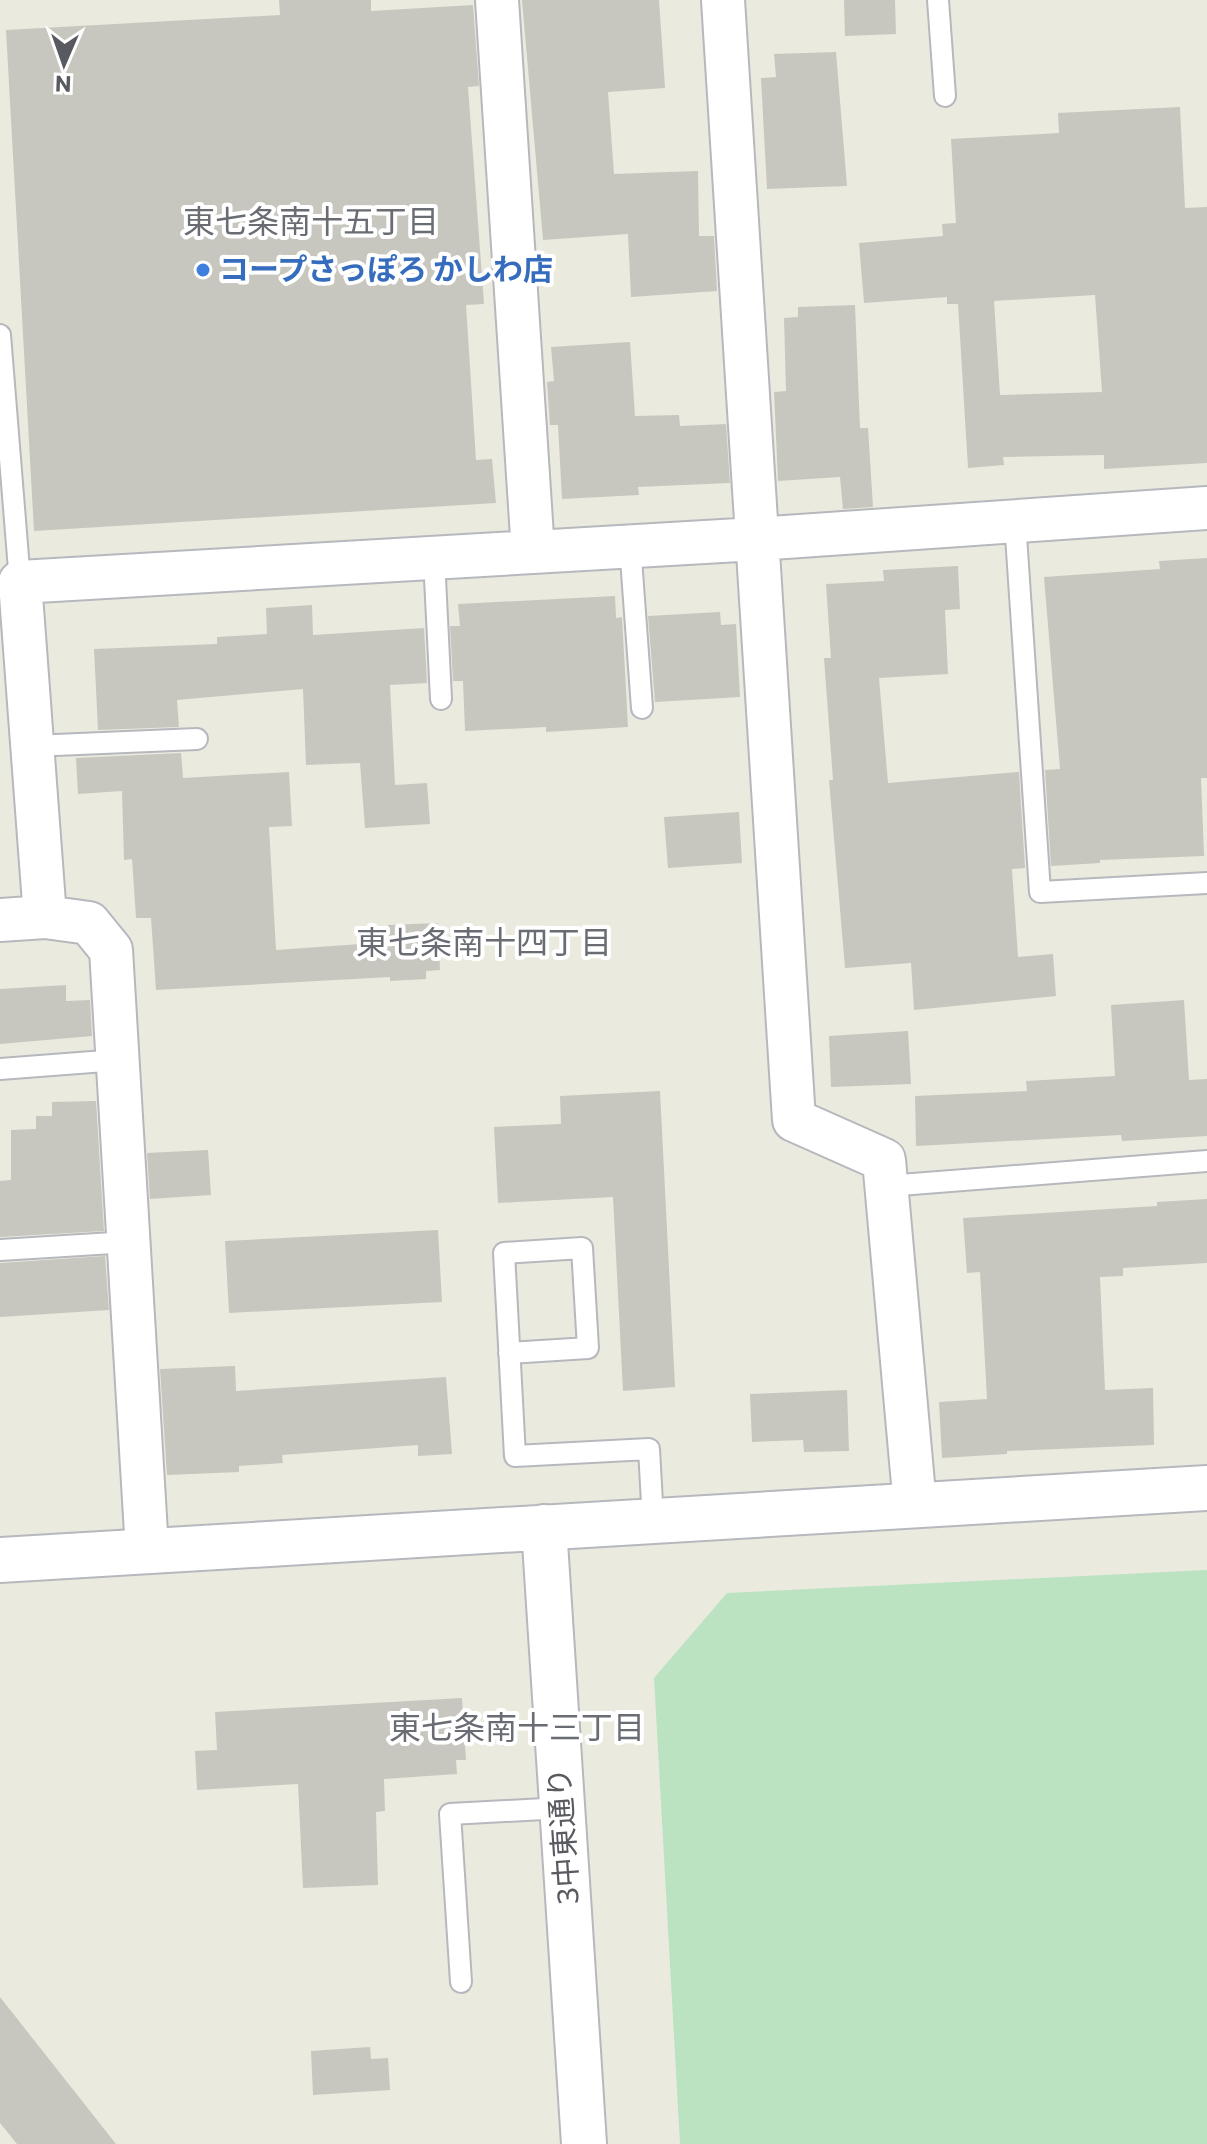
<svg xmlns="http://www.w3.org/2000/svg" width="1207" height="2144" font-family="Commissioner,'Noto Sans JP',sans-serif">
  <style>
    .green { fill: #bbe3c2 }
    .building { fill: #c8c7bf; fill-rule: evenodd }
    .lines { fill: none; stroke-linecap: round; stroke-linejoin: round }
    .service-casing { stroke: #b7b8be; stroke-width: 24 }
    .minor-casing { stroke: #b7b8be; stroke-width: 46 }
    .tertiary-casing { stroke: #b7b8be; stroke-width: 48 }
    .service { stroke: #fff; stroke-width: 20 }
    .minor { stroke: #fff; stroke-width: 42 }
    .tertiary { stroke: #fff; stroke-width: 44 }
    .shop-dot { fill: #3f7fe0; stroke: #fff; stroke-width: 3 }
    .labels { text-anchor: middle; stroke-width: 8; stroke-linejoin: round; paint-order: stroke }
    .shop-label { font-size: 30px; font-weight: bold; fill: #366cbe; stroke: #fff; text-anchor: start }
    .street-label { font-size: 30px; fill: #585a60; stroke: #fff }
    .neighbourhood-label { font-size: 32px; fill: #696c72; stroke: #fff }
  </style>
  <rect width="100%" height="100%" fill="#ebeadf"/>
  <path class="green" d="M 1207,1570 L 1207,2144 L 680,2144 L 654,1678 L 727,1593 Z"/>
  <path class="building" d="M 279,0 L 371,0 L 371,11 L 473,5 L 479,86 L 468,87 L 484,304 L 466,305 L 476,460 L 492,459 L 496,503 L 34,531 L 6,30 L 280,15 Z
    M 522,0 L 659,0 L 665,88 L 608,92 L 614,174 L 698,171 L 699,236 L 714,236 L 717,291 L 631,297 L 628,234 L 543,240 Z
    M 844,0 L 895,0 L 896,34 L 845,36 Z
    M 836,52 L 847,186 L 767,189 L 761,78 L 776,77 L 774,54 Z
    M 1180,107 L 1185,208 L 1207,207 L 1207,463 L 1104,469 L 1104,455 L 1003,457 L 1004,465 L 968,468 L 958,304 L 947,304 L 947,297 L 864,303 L 859,243 L 943,236 L 942,224 L 956,223 L 951,139 L 1059,133 L 1058,113 ZM 1095,295 L 1102,392 L 1000,395 L 994,301 Z
    M 855,305 L 860,428 L 868,428 L 873,507 L 843,509 L 840,477 L 778,481 L 774,392 L 786,391 L 784,318 L 798,317 L 798,307 Z
    M 630,342 L 635,416 L 679,415 L 680,426 L 726,424 L 730,483 L 638,487 L 639,495 L 562,499 L 558,425 L 550,425 L 547,382 L 554,381 L 551,347 Z
    M 1207,558 L 1207,778 L 1201,778 L 1204,856 L 1100,860 L 1100,863 L 1051,866 L 1045,770 L 1060,769 L 1044,577 L 1160,569 L 1159,561 Z
    M 958,566 L 960,609 L 945,610 L 948,674 L 879,678 L 888,783 L 1019,772 L 1025,868 L 1012,869 L 1018,957 L 1053,954 L 1056,996 L 914,1010 L 911,963 L 845,968 L 829,780 L 833,780 L 824,658 L 831,658 L 826,584 L 884,581 L 883,570 Z
    M 615,596 L 616,618 L 622,617 L 628,727 L 546,732 L 546,727 L 465,731 L 463,681 L 453,681 L 450,626 L 460,626 L 458,604 Z
    M 312,605 L 313,635 L 424,628 L 427,683 L 390,685 L 395,785 L 427,783 L 430,824 L 365,828 L 360,763 L 306,765 L 303,689 L 177,700 L 179,727 L 98,730 L 94,649 L 217,644 L 217,637 L 267,634 L 266,608 Z
    M 720,612 L 721,625 L 736,624 L 740,697 L 655,702 L 648,616 Z
    M 181,753 L 183,778 L 289,772 L 292,826 L 269,827 L 276,950 L 388,942 L 388,925 L 438,923 L 440,970 L 426,971 L 426,979 L 390,981 L 390,977 L 156,990 L 151,918 L 136,918 L 132,859 L 124,860 L 122,791 L 78,794 L 76,758 Z
    M 739,812 L 742,863 L 668,868 L 664,817 Z
    M 66,985 L 66,1001 L 90,1000 L 92,1036 L 0,1044 L 0,989 Z
    M 1184,1000 L 1189,1080 L 1207,1079 L 1207,1136 L 1122,1141 L 1121,1135 L 916,1146 L 915,1096 L 1027,1091 L 1026,1081 L 1115,1076 L 1111,1005 Z
    M 908,1031 L 911,1084 L 831,1087 L 829,1036 Z
    M 660,1091 L 675,1387 L 623,1391 L 613,1197 L 498,1203 L 494,1127 L 561,1124 L 560,1096 Z
    M 96,1101 L 104,1231 L 0,1237 L 0,1181 L 11,1180 L 11,1130 L 36,1129 L 36,1116 L 52,1116 L 52,1102 Z
    M 208,1150 L 211,1195 L 150,1199 L 147,1153 Z
    M 1207,1199 L 1207,1263 L 1123,1268 L 1123,1276 L 1100,1277 L 1105,1390 L 1153,1388 L 1154,1445 L 1007,1451 L 1007,1454 L 942,1458 L 939,1402 L 987,1399 L 980,1272 L 967,1273 L 963,1218 L 1157,1206 L 1157,1202 Z
    M 438,1230 L 442,1302 L 229,1313 L 225,1241 Z
    M 105,1256 L 109,1310 L 0,1317 L 0,1263 Z
    M 235,1366 L 236,1391 L 446,1377 L 452,1454 L 418,1456 L 418,1445 L 282,1455 L 283,1463 L 239,1466 L 239,1472 L 167,1475 L 160,1369 Z
    M 847,1390 L 849,1451 L 804,1452 L 803,1440 L 752,1442 L 750,1394 Z
    M 462,1698 L 466,1760 L 456,1760 L 457,1774 L 384,1779 L 385,1811 L 376,1812 L 378,1885 L 303,1888 L 298,1784 L 197,1790 L 195,1751 L 217,1750 L 215,1712 Z
    M 0,1997 L 116,2144 L 17,2144 L 0,2123 Z
    M 370,2047 L 371,2059 L 388,2058 L 390,2090 L 313,2095 L 311,2051 Z"/>
  <g class="lines">
    <g class="service-casing">
      <path id="service" d="M 938,0 L 945,96
        M 0,335 L 20,582
        M 1015,521 L 1040,892 L 1207,883
        M 630,545 L 642,708
        M 434,558 L 441,699
        M 32,746 L 197,739
        M 0,1069 L 118,1060
        M 887,1186 L 1207,1161
        M 0,1250 L 129,1242
        M 509,1353 L 588,1348 L 582,1248 L 504,1253 L 515,1456 L 649,1449 L 653,1521
        M 461,1982 L 450,1814 L 562,1808"/>
    </g>
    <g class="minor-casing">
      <path id="minor" d="M 497,0 L 533,552
        M 723,0 L 794,1120 L 884,1160 L 915,1506
        M 0,920 L 45,917
        M 147,1550 L 111,950 L 89,923 L 45,917 L 20,582 L 756,539 L 1207,508"/>
    </g>
    <g class="tertiary-casing">
      <path id="tertiary" d="M 544,1527 L 584,2144
        M 0,1560 L 1207,1488"/>
    </g>
    <use href="#service" class="service"/>
    <use href="#minor" class="minor"/>
    <use href="#tertiary" class="tertiary"/>
  </g>
  <circle class="shop-dot" cx="203" cy="270" r="8"/>
  <g class="labels">
    <g class="shop-label">
      <text x="219" y="280">コープさっぽろ かしわ店</text>
    </g>
    <g class="street-label">
      <text transform="translate(564 1836) rotate(-94)" y="10">3中東通り</text>
    </g>
    <g class="neighbourhood-label">
      <text x="311" y="233">東七条南十五丁目</text>
      <text x="484" y="954">東七条南十四丁目</text>
      <text x="517" y="1739">東七条南十三丁目</text>
    </g>
  </g>
  <g transform="translate(64 64) rotate(182)" stroke="#ffffff" stroke-width="6" paint-order="stroke">
  <path d="M0-6L14 30L0 20L-14 30Z" fill="#585a60"/>
  <text y="-12" font-size="22" font-weight="bold" text-anchor="middle" fill="#585a60">N</text>
  </g>
</svg>
